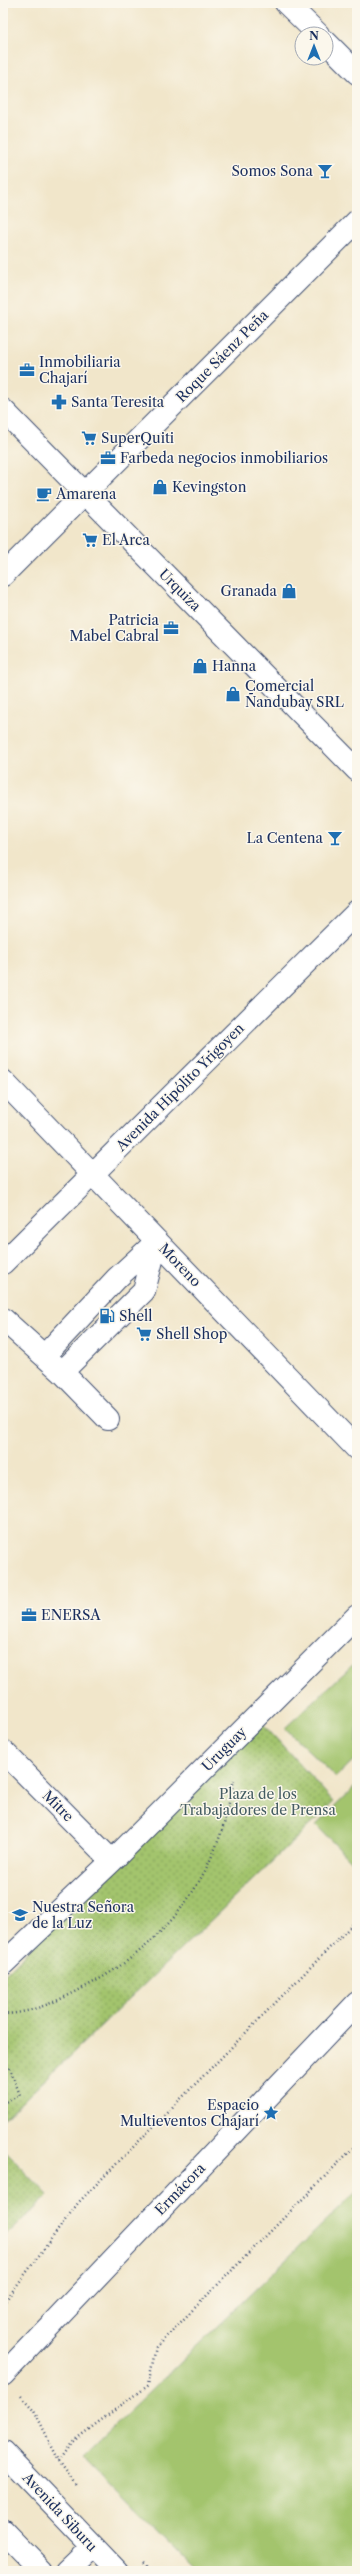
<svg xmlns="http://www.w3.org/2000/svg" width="360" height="2574" font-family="'Libre Caslon Text',serif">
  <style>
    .park { fill: url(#park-dots); stroke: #5f7a66 }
    .garden { fill: #a3c46d; stroke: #5f7a66 }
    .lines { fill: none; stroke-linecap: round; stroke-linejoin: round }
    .minor-casing { stroke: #3b4a6e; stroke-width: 24 }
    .path { stroke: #3b4a6e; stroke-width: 2.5; stroke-dasharray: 1 3; stroke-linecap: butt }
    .minor { stroke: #fff; stroke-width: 22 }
    .labels { text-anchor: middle; stroke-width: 3; stroke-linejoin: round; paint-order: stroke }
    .poi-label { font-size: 14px; fill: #1b2f5e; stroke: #fbf7ec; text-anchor: start }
    .street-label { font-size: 14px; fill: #1b2f5e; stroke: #fbf7ec }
    .park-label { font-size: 14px; fill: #445c62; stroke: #fbf7ec }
  </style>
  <defs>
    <pattern id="park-dots" width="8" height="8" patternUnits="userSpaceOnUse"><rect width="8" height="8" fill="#a3c46d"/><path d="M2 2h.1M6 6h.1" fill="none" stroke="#84a05d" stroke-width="1.8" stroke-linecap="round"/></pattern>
  </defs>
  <rect width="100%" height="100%" fill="#fbf7ec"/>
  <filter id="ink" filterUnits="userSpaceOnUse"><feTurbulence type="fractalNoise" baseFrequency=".025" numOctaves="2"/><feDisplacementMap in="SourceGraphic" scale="8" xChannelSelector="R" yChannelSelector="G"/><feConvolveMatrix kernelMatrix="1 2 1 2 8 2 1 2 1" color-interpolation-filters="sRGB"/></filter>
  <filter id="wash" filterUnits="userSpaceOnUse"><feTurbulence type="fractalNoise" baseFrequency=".012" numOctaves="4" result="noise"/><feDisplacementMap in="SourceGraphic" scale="16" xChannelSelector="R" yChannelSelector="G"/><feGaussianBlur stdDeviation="0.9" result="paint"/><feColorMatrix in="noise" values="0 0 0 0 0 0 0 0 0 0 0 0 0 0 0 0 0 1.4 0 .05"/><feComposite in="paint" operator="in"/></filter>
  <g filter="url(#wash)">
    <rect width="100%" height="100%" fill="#f1e6ca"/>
    <path class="park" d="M 263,1724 L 334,1802 L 3,2120 L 3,1975 Z
      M 3,2149 L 48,2195 L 3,2238 Z"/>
    <path class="garden" d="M 357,1661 L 357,1757 L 336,1777 L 285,1728 Z
      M 357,1785 L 357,1867 L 316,1825 Z
      M 357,2191 L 357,2571 L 197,2571 L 83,2456 Z"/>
  </g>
  <g filter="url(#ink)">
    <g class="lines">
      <g class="minor-casing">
        <path id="minor" d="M 286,3 L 318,34
          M 326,42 L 357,73
          M 3,410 L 357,770
          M 3,575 L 357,221
          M 3,1081 L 357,1449
          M 3,1263 L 357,912
          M 3,1319 L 62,1372 L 144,1291 L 157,1241
          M 44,1356 L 117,1278 L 157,1241
          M 62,1372 L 108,1419
          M 3,1751 L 112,1861
          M 3,1964 L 112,1861 L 357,1616
          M 3,2375 L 357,2003
          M 3,2452 L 117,2571
          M 3,2531 L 42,2571
          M 68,2571 L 93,2547"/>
      </g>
      <path class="path" d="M 3,2014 C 29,2014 58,2001 81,1989 C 150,1954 199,1902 223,1827 C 228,1812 230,1795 234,1780
        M 3,2068 L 9,2066 L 20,2095 L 3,2103
        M 3,2304 L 78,2203 L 357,1920
        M 21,2396 L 34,2410 L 59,2461 L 77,2487
        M 59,2461 L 72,2442 L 148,2385 L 156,2347 L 357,2144
        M 143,2560 L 154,2571"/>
      <use href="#minor" class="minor"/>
    </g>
  </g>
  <defs>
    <g id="bar-bare" transform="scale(1.2)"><path d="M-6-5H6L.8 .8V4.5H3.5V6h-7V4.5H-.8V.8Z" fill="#1f6fb2" stroke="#fbf7ec" stroke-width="2.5" paint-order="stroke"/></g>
    <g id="office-bare" transform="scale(1.2)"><path d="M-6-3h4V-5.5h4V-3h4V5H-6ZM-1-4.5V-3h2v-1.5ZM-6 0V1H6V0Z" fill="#1f6fb2" stroke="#fbf7ec" stroke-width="2.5" paint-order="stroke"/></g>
    <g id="pharmacy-bare" transform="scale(1.2)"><path d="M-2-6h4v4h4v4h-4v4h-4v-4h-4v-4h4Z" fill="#1f6fb2" stroke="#fbf7ec" stroke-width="2.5" paint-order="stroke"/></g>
    <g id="supermarket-bare" transform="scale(1.2)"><path d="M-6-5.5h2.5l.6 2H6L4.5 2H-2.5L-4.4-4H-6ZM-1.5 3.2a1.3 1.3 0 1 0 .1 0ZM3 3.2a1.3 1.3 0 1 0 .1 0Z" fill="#1f6fb2" stroke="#fbf7ec" stroke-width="2.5" paint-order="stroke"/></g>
    <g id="shop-bare" transform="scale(1.2)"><path d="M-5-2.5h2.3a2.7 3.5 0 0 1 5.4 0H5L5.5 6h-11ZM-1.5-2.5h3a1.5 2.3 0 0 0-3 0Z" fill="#1f6fb2" stroke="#fbf7ec" stroke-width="2.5" paint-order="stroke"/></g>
    <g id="cafe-bare" transform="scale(1.2)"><path d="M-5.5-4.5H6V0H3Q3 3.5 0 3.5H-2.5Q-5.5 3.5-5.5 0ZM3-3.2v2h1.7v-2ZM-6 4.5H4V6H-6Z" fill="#1f6fb2" stroke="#fbf7ec" stroke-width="2.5" paint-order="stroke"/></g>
    <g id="fuel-bare" transform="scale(1.2)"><path d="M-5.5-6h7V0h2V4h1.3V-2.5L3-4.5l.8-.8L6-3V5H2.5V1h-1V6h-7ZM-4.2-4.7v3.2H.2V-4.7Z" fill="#1f6fb2" stroke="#fbf7ec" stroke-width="2.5" paint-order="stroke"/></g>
    <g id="school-bare" transform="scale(1.2)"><path d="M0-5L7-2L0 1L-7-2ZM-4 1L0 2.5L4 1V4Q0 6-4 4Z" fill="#1f6fb2" stroke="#fbf7ec" stroke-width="2.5" paint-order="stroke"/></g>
    <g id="sight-bare" transform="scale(1.2)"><path d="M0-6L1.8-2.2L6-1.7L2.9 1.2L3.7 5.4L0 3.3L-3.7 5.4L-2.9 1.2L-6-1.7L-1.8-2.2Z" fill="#1f6fb2" stroke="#fbf7ec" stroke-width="2.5" paint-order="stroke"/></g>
  </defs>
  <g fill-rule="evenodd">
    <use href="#bar-bare" x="325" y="171"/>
    <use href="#office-bare" x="27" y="370"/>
    <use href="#pharmacy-bare" x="59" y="402"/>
    <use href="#supermarket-bare" x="89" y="438"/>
    <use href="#office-bare" x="108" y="458"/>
    <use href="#shop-bare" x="160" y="487"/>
    <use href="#cafe-bare" x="44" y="494"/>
    <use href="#supermarket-bare" x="90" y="540"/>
    <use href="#shop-bare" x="289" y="591"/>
    <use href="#office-bare" x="171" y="628"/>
    <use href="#shop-bare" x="200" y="666"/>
    <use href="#shop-bare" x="233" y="694"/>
    <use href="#bar-bare" x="335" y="838"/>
    <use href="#fuel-bare" x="107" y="1316"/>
    <use href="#supermarket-bare" x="144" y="1334"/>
    <use href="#office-bare" x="29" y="1615"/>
    <use href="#school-bare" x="20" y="1915"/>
    <use href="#sight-bare" x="271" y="2113"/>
  </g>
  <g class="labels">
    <g class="poi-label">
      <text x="313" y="176" text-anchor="end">Somos Sona</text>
      <text x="39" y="367">Inmobiliaria<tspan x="39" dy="16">Chajarí</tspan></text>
      <text x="71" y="407">Santa Teresita</text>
      <text x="101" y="443">SuperQuiti</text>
      <text x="120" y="463">Farbeda negocios inmobiliarios</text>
      <text x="172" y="492">Kevingston</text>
      <text x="56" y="499">Amarena</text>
      <text x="102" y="545">El Arca</text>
      <text x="277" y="596" text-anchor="end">Granada</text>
      <text x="159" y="625" text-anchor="end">Patricia<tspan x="159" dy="16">Mabel Cabral</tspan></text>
      <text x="212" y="671">Hanna</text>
      <text x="245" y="691">Comercial<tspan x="245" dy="16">Ñandubay SRL</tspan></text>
      <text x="323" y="843" text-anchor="end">La Centena</text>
      <text x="119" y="1321">Shell</text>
      <text x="156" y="1339">Shell Shop</text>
      <text x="41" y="1620">ENERSA</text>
      <text x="32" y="1912">Nuestra Señora<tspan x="32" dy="16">de la Luz</tspan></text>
      <text x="259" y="2110" text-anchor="end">Espacio<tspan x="259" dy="16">Multieventos Chajarí</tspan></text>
    </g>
    <g class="street-label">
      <text transform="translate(222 356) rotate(-45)" y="5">Roque Sáenz Peña</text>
      <text transform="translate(180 590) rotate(45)" y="5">Urquiza</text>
      <text transform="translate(180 1087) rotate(-45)" y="5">Avenida Hipólito Yrigoyen</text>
      <text transform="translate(180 1265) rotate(46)" y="5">Moreno</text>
      <text transform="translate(224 1749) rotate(-45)" y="5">Uruguay</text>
      <text transform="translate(58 1806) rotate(45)" y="5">Mitre</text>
      <text transform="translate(180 2189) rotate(-46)" y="5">Ermácora</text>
      <text transform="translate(60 2512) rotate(47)" y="5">Avenida Siburu</text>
    </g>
    <g class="park-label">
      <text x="258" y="1799">Plaza de los<tspan x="258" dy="16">Trabajadores de Prensa</tspan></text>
    </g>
  </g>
  <rect width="360" height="2574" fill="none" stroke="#fbf7ec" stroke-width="16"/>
  <g transform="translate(314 46)"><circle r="19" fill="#fbf7ec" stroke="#a1a7b3"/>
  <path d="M0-3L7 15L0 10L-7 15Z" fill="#1f6fb2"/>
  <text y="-6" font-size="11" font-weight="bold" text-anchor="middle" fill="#1b2f5e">N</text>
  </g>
</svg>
